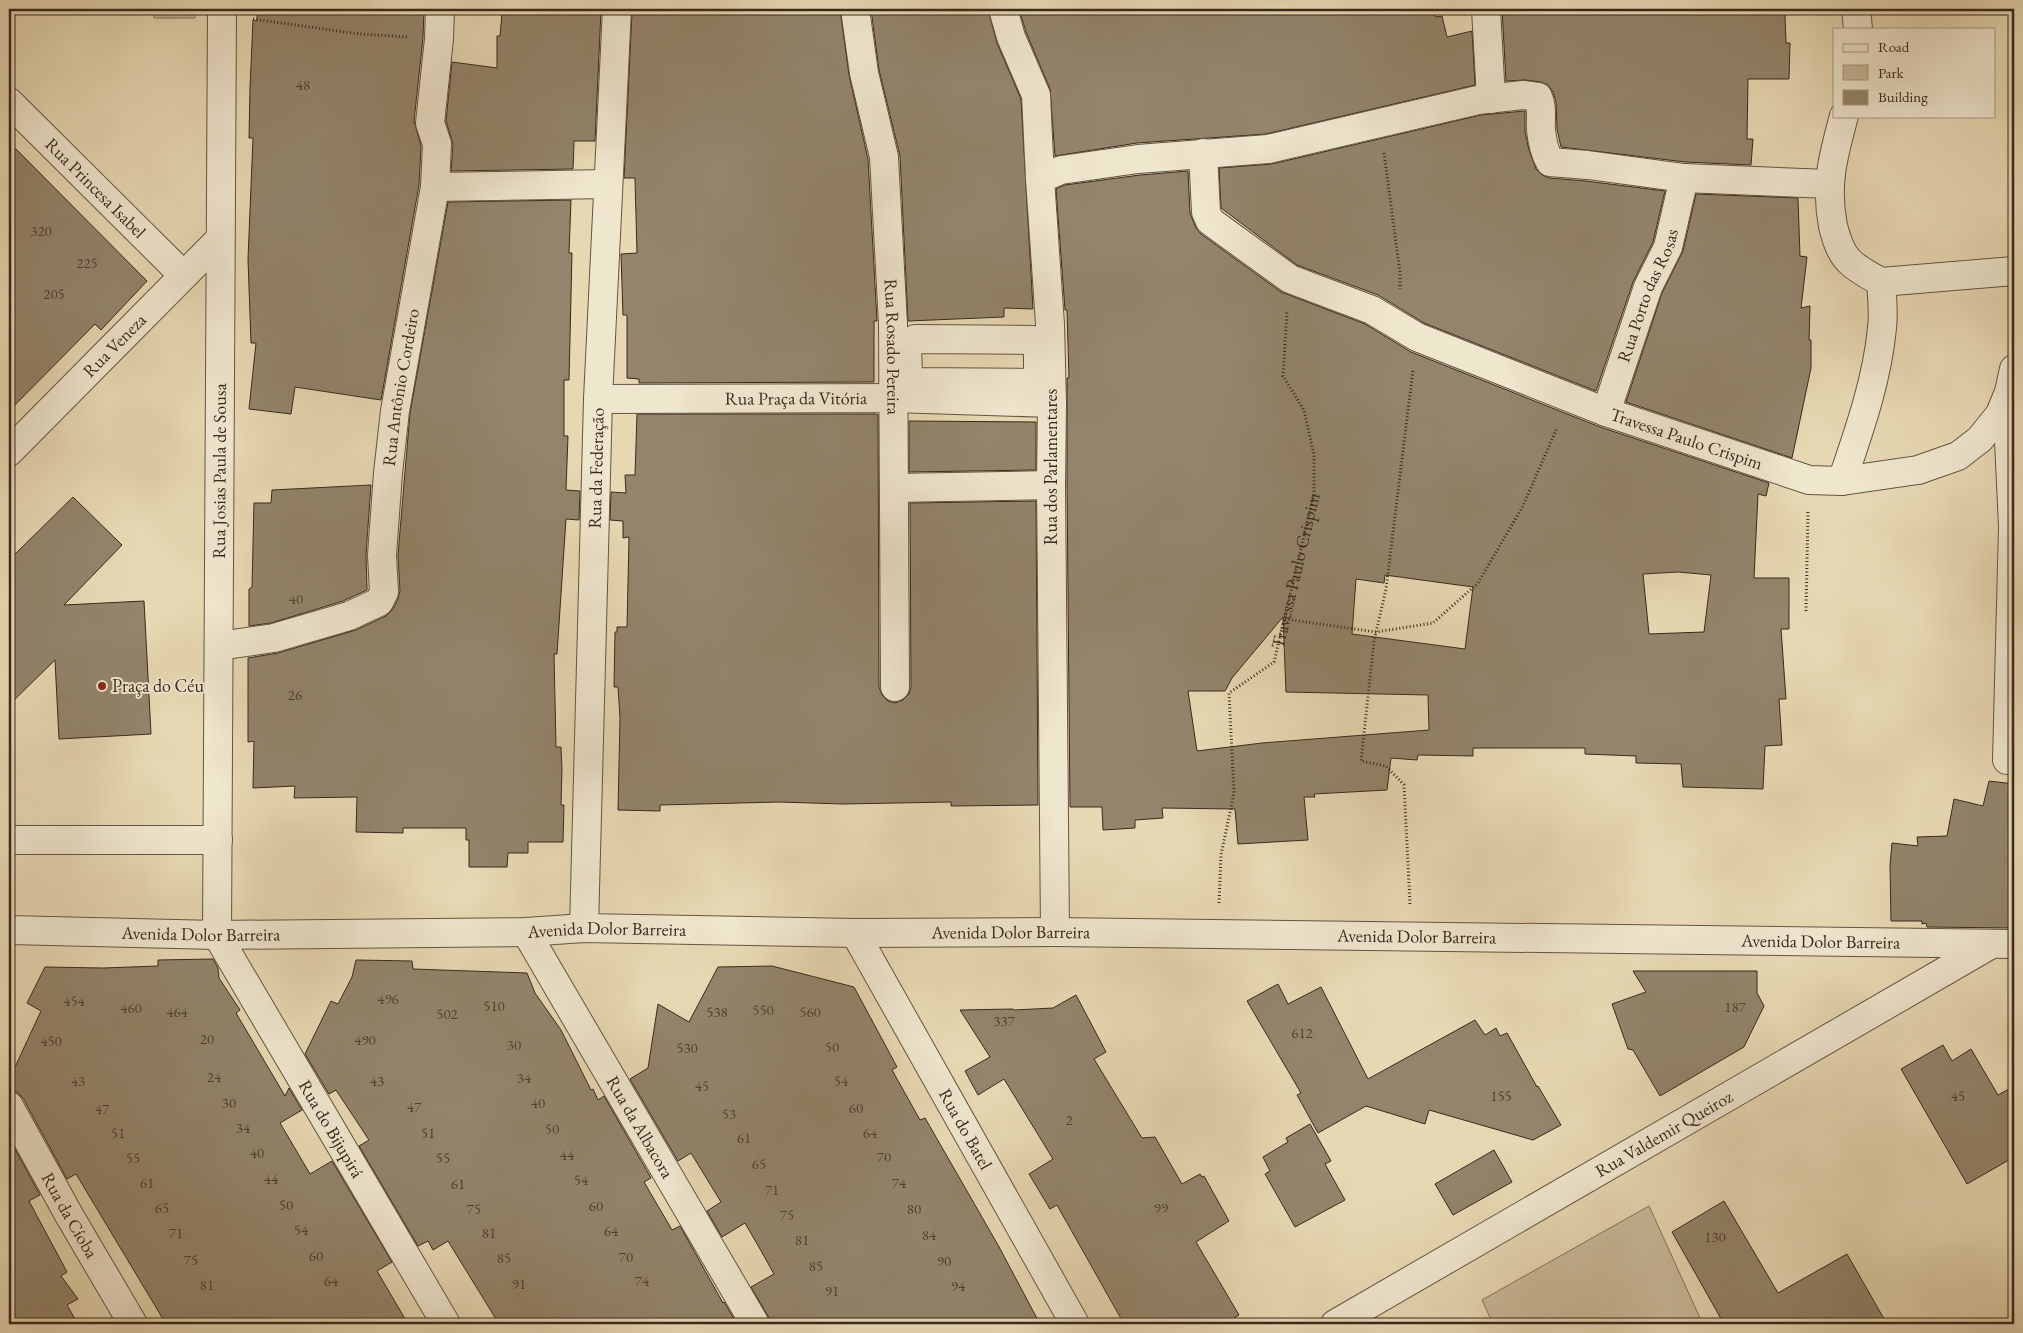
<svg xmlns="http://www.w3.org/2000/svg" width="2023" height="1333" font-family="'EB Garamond',serif">
  <style>
    .green { fill: #c9ba9a; stroke: #81725c }
    .building { fill: #93846b; stroke: #39291d; fill-rule: evenodd }
    .lines { fill: none; stroke-linecap: round; stroke-linejoin: round }
    .minor-casing { stroke: #645542; stroke-width: 30 }
    .path { stroke: #39291d; stroke-width: 3; stroke-dasharray: 1 2.5; stroke-linecap: butt }
    .minor { stroke: #efe6ce; stroke-width: 28 }
    .poi-dot { fill: #8f2418; stroke: #efe6ce; stroke-width: 2 }
    .labels { text-anchor: middle; stroke-width: 4; stroke-linejoin: round; paint-order: stroke }
    .number-label { font-size: 15px; fill: #504030 }
    .street-label { font-size: 18px; fill: #39291d; stroke: #efe6ce }
    .poi-label { font-size: 18px; fill: #39291d; stroke: #efe6ce; text-anchor: start }
  </style>
  <rect width="100%" height="100%" fill="#e7d8b3"/>
  <filter id="stains"><feTurbulence type="fractalNoise" baseFrequency=".004" numOctaves="4"/><feColorMatrix values="0 0 0 0 .2 0 0 0 0 .09 0 0 0 0 .02 0 0 0 .5 -.17"/></filter>
  <radialGradient id="worn" r=".72"><stop offset=".6" stop-color="#630" stop-opacity="0"/><stop offset="1" stop-color="#630" stop-opacity=".3"/></radialGradient>
  <path class="green" d="M 154,9 L 195,10 L 195,18 L 154,18 Z
    M 1649,1206 L 1700,1318 L 1690,1324 L 1493,1324 L 1482,1300 Z"/>
  <path class="building" d="M 257,9 L 424,9 L 423,38 L 414,121 L 421,146 L 419,185 L 381,400 L 295,387 L 291,414 L 249,409 L 256,343 L 251,343 L 248,259 L 253,138 L 249,138 L 250,88 L 253,20 L 257,21 Z
    M 512,9 L 601,10 L 595,141 L 574,141 L 573,169 L 451,171 L 453,144 L 446,121 L 452,62 L 497,68 L 497,36 L 500,36 L 502,13 L 512,14 Z
    M 642,9 L 840,9 L 849,75 L 868,159 L 877,321 L 874,321 L 874,382 L 639,383 L 639,379 L 627,378 L 627,315 L 623,315 L 621,254 L 637,253 L 635,178 L 624,178 L 632,13 L 642,14 Z
    M 871,9 L 988,9 L 997,43 L 1021,99 L 1033,309 L 1004,308 L 1004,317 L 908,321 L 900,156 L 879,70 Z
    M 1019,9 L 1434,9 L 1436,17 L 1442,16 L 1447,37 L 1472,31 L 1475,85 L 1266,134 L 1137,143 L 1055,156 L 1050,89 L 1026,32 Z
    M 1502,9 L 1767,9 L 1767,13 L 1785,14 L 1786,43 L 1790,43 L 1789,79 L 1748,79 L 1747,139 L 1753,139 L 1751,165 L 1685,162 L 1561,147 L 1557,129 L 1556,102 L 1553,92 L 1548,85 L 1540,82 L 1525,80 L 1506,81 Z
    M 1525,111 L 1525,132 L 1529,150 L 1536,169 L 1542,175 L 1549,178 L 1586,181 L 1665,191 L 1653,242 L 1633,282 L 1596,391 L 1424,323 L 1378,295 L 1297,265 L 1221,208 L 1219,168 L 1272,164 L 1481,115 Z
    M 9,142 L 147,281 L 101,330 L 95,324 L 9,411 Z
    M 1188,171 L 1190,213 L 1196,228 L 1201,234 L 1281,292 L 1365,324 L 1411,352 L 1600,427 L 1769,483 L 1766,496 L 1758,494 L 1754,578 L 1789,578 L 1789,629 L 1781,629 L 1786,699 L 1779,699 L 1782,745 L 1765,746 L 1763,789 L 1683,787 L 1681,764 L 1636,763 L 1636,756 L 1585,754 L 1585,748 L 1473,748 L 1473,756 L 1418,755 L 1417,760 L 1391,758 L 1387,790 L 1314,794 L 1315,797 L 1304,797 L 1308,840 L 1238,844 L 1235,809 L 1162,808 L 1163,818 L 1135,820 L 1135,828 L 1103,830 L 1102,807 L 1070,807 L 1067,485 L 1067,378 L 1069,378 L 1067,310 L 1065,310 L 1056,189 L 1065,185 L 1140,175 ZM 1678,572 L 1711,575 L 1704,632 L 1649,634 L 1643,574 ZM 1385,575 L 1473,587 L 1465,649 L 1352,634 L 1356,579 L 1384,583 ZM 1283,617 L 1286,692 L 1428,695 L 1429,730 L 1262,743 L 1197,751 L 1188,691 L 1225,691 L 1232,678 Z
    M 1696,194 L 1798,198 L 1800,256 L 1807,257 L 1801,308 L 1810,306 L 1809,340 L 1811,340 L 1811,368 L 1792,458 L 1626,402 L 1662,293 L 1683,251 Z
    M 571,200 L 569,253 L 572,253 L 569,380 L 564,380 L 564,436 L 568,436 L 566,490 L 580,491 L 579,520 L 566,519 L 557,654 L 554,654 L 556,747 L 561,747 L 562,769 L 561,805 L 564,805 L 563,842 L 528,842 L 528,853 L 508,853 L 507,867 L 469,867 L 469,840 L 466,840 L 466,828 L 403,828 L 403,833 L 356,832 L 357,797 L 294,798 L 295,786 L 253,788 L 254,741 L 248,742 L 248,658 L 278,653 L 356,630 L 386,616 L 393,609 L 398,599 L 400,591 L 398,555 L 410,413 L 448,202 Z
    M 637,414 L 875,414 L 878,415 L 879,687 L 882,695 L 888,701 L 895,703 L 903,700 L 909,694 L 911,687 L 910,503 L 1036,501 L 1038,805 L 951,806 L 951,802 L 843,804 L 779,802 L 660,805 L 660,811 L 618,810 L 620,718 L 618,687 L 614,687 L 615,632 L 617,632 L 617,627 L 627,627 L 629,537 L 623,538 L 623,521 L 610,520 L 611,492 L 626,493 L 625,475 L 635,475 Z
    M 909,421 L 1036,422 L 1036,470 L 909,472 Z
    M 371,485 L 366,554 L 367,590 L 343,601 L 271,623 L 249,626 L 249,589 L 252,587 L 254,503 L 271,503 L 272,490 Z
    M 73,497 L 122,545 L 64,605 L 144,601 L 151,734 L 59,739 L 55,660 L 9,705 L 9,560 Z
    M 1989,781 L 2014,784 L 2014,928 L 1927,927 L 1926,923 L 1922,924 L 1922,921 L 1891,921 L 1890,865 L 1892,843 L 1918,846 L 1917,837 L 1947,836 L 1954,799 L 1983,806 Z
    M 213,959 L 218,968 L 219,978 L 240,1010 L 236,1013 L 285,1096 L 289,1088 L 302,1110 L 280,1123 L 310,1174 L 332,1161 L 392,1262 L 377,1271 L 408,1324 L 166,1324 L 76,1174 L 67,1179 L 23,1098 L 17,1092 L 9,1090 L 9,1080 L 41,1011 L 27,1003 L 45,967 L 103,968 L 158,966 L 158,960 Z
    M 356,960 L 412,961 L 413,969 L 527,973 L 535,993 L 561,1030 L 591,1090 L 593,1089 L 598,1100 L 604,1096 L 651,1178 L 644,1182 L 672,1230 L 680,1226 L 723,1303 L 724,1302 L 737,1324 L 499,1324 L 448,1241 L 433,1250 L 428,1241 L 418,1246 L 359,1146 L 369,1140 L 336,1090 L 329,1094 L 305,1054 L 331,1001 L 338,1004 L 352,977 Z
    M 772,966 L 854,987 L 897,1067 L 892,1070 L 920,1120 L 925,1118 L 998,1245 L 1040,1324 L 771,1324 L 768,1316 L 751,1287 L 774,1274 L 760,1249 L 745,1223 L 722,1237 L 707,1211 L 721,1202 L 691,1153 L 678,1161 L 630,1079 L 648,1068 L 658,1004 L 689,1022 L 718,967 Z
    M 1633,971 L 1757,971 L 1757,993 L 1764,1006 L 1744,1047 L 1660,1096 L 1633,1050 L 1628,1049 L 1612,1004 L 1646,992 Z
    M 1278,984 L 1288,1004 L 1321,987 L 1368,1079 L 1475,1020 L 1485,1035 L 1496,1028 L 1500,1036 L 1507,1033 L 1537,1087 L 1538,1086 L 1561,1125 L 1533,1140 L 1429,1110 L 1425,1124 L 1366,1106 L 1318,1133 L 1297,1095 L 1301,1093 L 1247,1001 Z
    M 1076,995 L 1106,1052 L 1094,1059 L 1142,1138 L 1155,1137 L 1182,1184 L 1200,1174 L 1202,1177 L 1204,1176 L 1229,1221 L 1196,1242 L 1239,1315 L 1223,1324 L 1124,1324 L 1057,1205 L 1050,1209 L 1029,1174 L 1053,1159 L 1004,1079 L 978,1095 L 965,1071 L 990,1057 L 960,1010 L 1013,1009 L 1014,1010 L 1053,1008 Z
    M 1943,1045 L 1952,1061 L 1971,1049 L 1998,1095 L 2014,1086 L 2014,1157 L 1967,1184 L 1901,1069 Z
    M 1310,1124 L 1331,1161 L 1325,1164 L 1345,1200 L 1295,1227 L 1265,1174 L 1270,1171 L 1263,1157 L 1288,1142 L 1286,1138 Z
    M 9,1138 L 40,1195 L 29,1201 L 67,1272 L 61,1276 L 78,1299 L 67,1305 L 78,1324 L 9,1324 Z
    M 1494,1150 L 1512,1182 L 1453,1215 L 1435,1184 Z
    M 1724,1201 L 1778,1293 L 1847,1254 L 1887,1324 L 1724,1324 L 1672,1232 Z"/>
  <g class="lines">
    <g class="minor-casing">
      <g id="minor">
        <path id="s2" d="M 855,9 L 864,73 L 884,157 L 893,324 L 895,687"/>
        <path d="M 1003,9 L 1011,37 L 1036,95 L 1040,179 L 1050,324 L 1052,403 L 1051,485 L 1055,932"/>
        <path d="M 1486,9 L 1491,99"/>
        <path d="M 1856,9 L 1858,29"/>
        <path id="s3" d="M 9,102 L 183,275"/>
        <path d="M 1844,116 C 1833,157 1825,184 1833,226 C 1836,238 1840,252 1849,261 C 1858,270 1870,276 1881,282 L 2014,271"/>
        <path id="s4" d="M 1203,153 L 1206,212 L 1210,221 L 1290,279 L 1372,310 L 1417,337 L 1606,412 L 1809,480 L 1842,481 L 1918,470 L 1958,456 L 1980,439 L 2000,414 L 2009,392 L 2014,369"/>
        <path d="M 1040,179 L 1061,170 L 1138,159 L 1268,149 L 1478,100 L 1523,95 L 1538,97 C 1543,108 1540,118 1541,130 C 1542,140 1545,153 1550,162 L 1588,165 L 1684,178 L 1829,184"/>
        <path d="M 435,187 L 608,184"/>
        <path d="M 915,339 L 1033,340 L 1038,348 L 1038,376 L 1033,383 L 915,382 L 908,375 L 907,346 Z"/>
        <path id="s5" d="M 598,399 L 893,398 L 1052,403"/>
        <path id="s6" d="M 1606,412 L 1648,287 L 1668,247 L 1684,178"/>
        <path d="M 2000,414 L 2008,428 L 2009,440 L 2013,527 L 2007,760"/>
        <path id="s7" d="M 9,452 L 220,239"/>
        <path d="M 1842,481 C 1859,431 1877,381 1882,328 C 1884,313 1882,297 1881,282"/>
        <path d="M 895,488 L 1051,485"/>
        <path id="s8" d="M 219,646 L 274,638 L 349,616 L 379,602 L 384,592 L 382,555 L 388,473 L 395,411 L 435,187 L 437,144 L 430,123 L 439,39 L 440,9"/>
        <path d="M 9,840 L 218,840"/>
        <path id="s9" d="M 584,928 L 598,399 L 617,9"/>
        <path id="s10" d="M 9,930 L 217,935 L 526,932 L 584,928 L 855,933 L 1055,932 L 2014,944"/>
        <path id="s11" d="M 526,932 L 755,1324"/>
        <path id="s12" d="M 855,933 L 1075,1324"/>
        <path id="s13" d="M 217,935 L 222,9"/>
        <path id="s14" d="M 217,935 L 446,1324"/>
        <path id="s15" d="M 9,1106 L 69,1215 L 133,1324"/>
        <path id="s16" d="M 1335,1324 L 1990,945"/>
      </g>
    </g>
    <g class="path">
      <path d="M 253,19 L 360,34 L 408,37"/>
      <path d="M 1384,153 L 1400,273 L 1400,289"/>
      <path d="M 1806,611 L 1808,512"/>
      <path d="M 1285,619 L 1376,632 L 1433,623 L 1478,583 L 1523,506 L 1557,428"/>
      <path id="s1" d="M 1219,903 L 1221,855 L 1234,793 L 1229,693 L 1274,662 L 1314,494 L 1314,455 L 1304,410 L 1283,376 L 1287,312"/>
      <path d="M 1410,904 L 1404,785 L 1386,766 L 1361,761 L 1374,641 L 1386,589 L 1413,370"/>
    </g>
    <use href="#minor" class="minor"/>
  </g>
  <circle class="poi-dot" cx="102" cy="686" r="5"/>
  <g class="labels">
    <g class="number-label">
      <text x="303" y="90">48</text>
      <text x="41" y="236">320</text>
      <text x="87" y="268">225</text>
      <text x="54" y="299">205</text>
      <text x="296" y="604">40</text>
      <text x="295" y="700">26</text>
      <text x="388" y="1004">496</text>
      <text x="74" y="1006">454</text>
      <text x="494" y="1011">510</text>
      <text x="1735" y="1012">187</text>
      <text x="131" y="1013">460</text>
      <text x="763" y="1015">550</text>
      <text x="177" y="1017">464</text>
      <text x="717" y="1017">538</text>
      <text x="810" y="1017">560</text>
      <text x="447" y="1019">502</text>
      <text x="1004" y="1026">337</text>
      <text x="1302" y="1038">612</text>
      <text x="207" y="1044">20</text>
      <text x="365" y="1045">490</text>
      <text x="51" y="1046">450</text>
      <text x="514" y="1050">30</text>
      <text x="832" y="1052">50</text>
      <text x="687" y="1053">530</text>
      <text x="214" y="1082">24</text>
      <text x="524" y="1083">34</text>
      <text x="78" y="1086">43</text>
      <text x="377" y="1086">43</text>
      <text x="841" y="1086">54</text>
      <text x="702" y="1091">45</text>
      <text x="1501" y="1101">155</text>
      <text x="1958" y="1101">45</text>
      <text x="229" y="1108">30</text>
      <text x="538" y="1108">40</text>
      <text x="414" y="1112">47</text>
      <text x="856" y="1113">60</text>
      <text x="102" y="1114">47</text>
      <text x="729" y="1119">53</text>
      <text x="1069" y="1125">2</text>
      <text x="243" y="1133">34</text>
      <text x="552" y="1134">50</text>
      <text x="118" y="1138">51</text>
      <text x="428" y="1138">51</text>
      <text x="870" y="1138">64</text>
      <text x="744" y="1143">61</text>
      <text x="257" y="1158">40</text>
      <text x="567" y="1160">44</text>
      <text x="884" y="1162">70</text>
      <text x="133" y="1163">55</text>
      <text x="443" y="1163">55</text>
      <text x="759" y="1169">65</text>
      <text x="271" y="1184">44</text>
      <text x="581" y="1185">54</text>
      <text x="147" y="1188">61</text>
      <text x="899" y="1188">74</text>
      <text x="458" y="1189">61</text>
      <text x="772" y="1195">71</text>
      <text x="286" y="1210">50</text>
      <text x="596" y="1211">60</text>
      <text x="162" y="1213">65</text>
      <text x="1161" y="1213">99</text>
      <text x="474" y="1214">75</text>
      <text x="914" y="1214">80</text>
      <text x="787" y="1220">75</text>
      <text x="301" y="1235">54</text>
      <text x="611" y="1236">64</text>
      <text x="176" y="1238">71</text>
      <text x="489" y="1238">81</text>
      <text x="929" y="1240">84</text>
      <text x="1715" y="1242">130</text>
      <text x="802" y="1245">81</text>
      <text x="316" y="1261">60</text>
      <text x="626" y="1262">70</text>
      <text x="504" y="1263">85</text>
      <text x="191" y="1265">75</text>
      <text x="944" y="1266">90</text>
      <text x="816" y="1271">85</text>
      <text x="331" y="1286">64</text>
      <text x="642" y="1286">74</text>
      <text x="519" y="1289">91</text>
      <text x="207" y="1290">81</text>
      <text x="958" y="1291">94</text>
      <text x="832" y="1296">91</text>
    </g>
    <g class="street-label">
      <text dy="6" stroke="none"><textPath href="#s3" startOffset="122">Rua Princesa Isabel</textPath></text>
      <text dy="6" stroke="none"><textPath href="#s6" startOffset="124">Rua Porto das Rosas</textPath></text>
      <text dy="6" stroke="none"><textPath href="#s7" startOffset="150">Rua Veneza</textPath></text>
      <text dy="6" stroke="none"><textPath href="#s2" startOffset="341">Rua Rosado Pereira</textPath></text>
      <text dy="6" stroke="none"><textPath href="#s8" startOffset="384">Rua Antônio Cordeiro</textPath></text>
      <text dy="6" stroke="none"><textPath href="#s5" startOffset="198">Rua Praça da Vitória</textPath></text>
      <text dy="6" stroke="none"><textPath href="#s4" startOffset="596">Travessa Paulo Crispim</textPath></text>
      <text transform="translate(1051 467) rotate(-90)" y="6">Rua dos Parlamentares</text>
      <text dy="6" stroke="none"><textPath href="#s9" startOffset="460">Rua da Federação</textPath></text>
      <text dy="6" stroke="none"><textPath href="#s13" startOffset="464">Rua Josias Paula de Sousa</textPath></text>
      <text dy="6" stroke="none"><textPath href="#s1" startOffset="360">Travessa Paulo Crispim</textPath></text>
      <text dy="6" stroke="none"><textPath href="#s10" startOffset="598">Avenida Dolor Barreira</textPath></text>
      <text dy="6" stroke="none"><textPath href="#s10" startOffset="192">Avenida Dolor Barreira</textPath></text>
      <text dy="6" stroke="none"><textPath href="#s10" startOffset="1002">Avenida Dolor Barreira</textPath></text>
      <text dy="6" stroke="none"><textPath href="#s10" startOffset="1408">Avenida Dolor Barreira</textPath></text>
      <text dy="6" stroke="none"><textPath href="#s10" startOffset="1812">Avenida Dolor Barreira</textPath></text>
      <text dy="6" stroke="none"><textPath href="#s11" startOffset="226">Rua da Albacora</textPath></text>
      <text dy="6" stroke="none"><textPath href="#s12" startOffset="225">Rua do Batel</textPath></text>
      <text dy="6" stroke="none"><textPath href="#s14" startOffset="225">Rua do Bijupirá</textPath></text>
      <text dy="6" stroke="none"><textPath href="#s16" startOffset="380">Rua Valdemir Queiroz</textPath></text>
      <text dy="6" stroke="none"><textPath href="#s15" startOffset="125">Rua da Cíoba</textPath></text>
    </g>
    <g class="poi-label">
      <text x="112" y="692">Praça do Céu</text>
    </g>
  </g>
  <rect width="2023" height="1333" fill="none" stroke="#e7d8b3" stroke-width="30"/>
  <rect x="10" y="10" width="2003" height="1313" fill="none" stroke="#39291d" stroke-width="2.5"/>
  <rect x="15" y="15" width="1993" height="1303" fill="none" stroke="#39291d"/>
  <rect x="1833" y="28" width="162" height="90" fill="#efe6ce" stroke="#a69a87"/>
  <rect x="1843" y="44" width="25" height="8" fill="#efe6ce" stroke="#a69a87"/>
  <text x="1878" y="52" font-size="15" fill="#39291d">Road</text>
  <rect x="1843" y="65" width="25" height="15" fill="#c9ba9a" stroke="#a69a87"/>
  <text x="1878" y="78" font-size="15" fill="#39291d">Park</text>
  <rect x="1843" y="90" width="25" height="15" fill="#93846b" stroke="#a69a87"/>
  <text x="1878" y="102" font-size="15" fill="#39291d">Building</text>
  <rect width="100%" height="100%" filter="url(#stains)"/>
  <rect width="100%" height="100%" fill="url(#worn)"/>
</svg>
